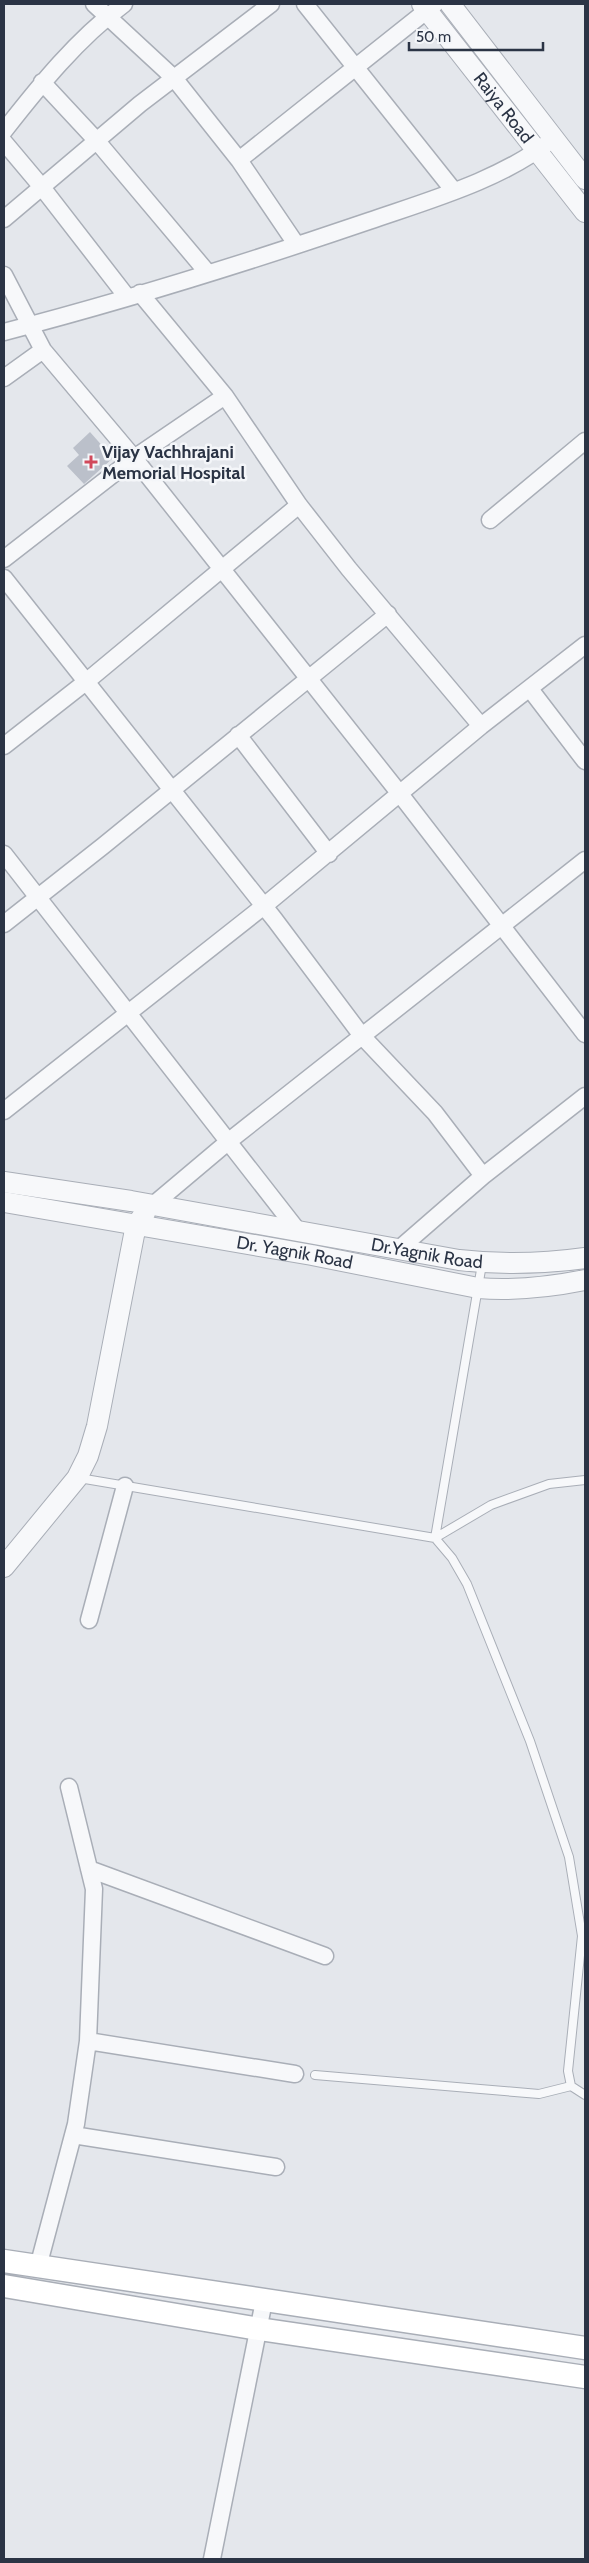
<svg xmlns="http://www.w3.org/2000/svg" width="589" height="2563" font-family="Cabin,sans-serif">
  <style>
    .building { fill: #bbc0ca }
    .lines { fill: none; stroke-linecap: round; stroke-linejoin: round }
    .service-casing { stroke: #a9aeb7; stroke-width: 10 }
    .minor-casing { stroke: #a9aeb7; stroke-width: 19 }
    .tertiary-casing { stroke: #a9aeb7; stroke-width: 22 }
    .secondary-casing { stroke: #a9aeb7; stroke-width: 25 }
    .service { stroke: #f7f8fa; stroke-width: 8 }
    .minor { stroke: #f7f8fa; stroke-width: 16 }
    .tertiary { stroke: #f7f8fa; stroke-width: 20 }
    .secondary { stroke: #fff; stroke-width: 22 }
    .poi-dot { fill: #d1495b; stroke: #f4f6f9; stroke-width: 2 }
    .labels { text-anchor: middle; stroke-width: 5; stroke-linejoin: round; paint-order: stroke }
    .street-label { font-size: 18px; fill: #2b3445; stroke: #f4f6f9 }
    .poi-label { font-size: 18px; font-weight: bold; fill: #2b3445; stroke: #f4f6f9; text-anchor: start }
  </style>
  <rect width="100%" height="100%" fill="#e4e7ec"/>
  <path class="building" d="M 90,432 L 113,458 L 84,484 L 67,466 L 79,455 L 73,448 Z"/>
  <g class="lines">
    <g class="service-casing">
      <path id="service" d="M 79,1478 L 435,1538 L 452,1558 L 467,1584 L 530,1741 L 569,1857 L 582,1936 L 568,2071 L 571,2086 L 585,2095
        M 435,1538 L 482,1264
        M 435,1538 L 491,1505 L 549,1484 L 585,1480
        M 315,2075 L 539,2094 L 571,2086"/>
    </g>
    <g class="minor-casing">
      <path id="minor" d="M 94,4 L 174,78 L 239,160 L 296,244
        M 305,4 L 454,191
        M 42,82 L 96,140 L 207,272
        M 4,131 C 40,85 77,39 124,4
        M 4,142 L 41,186 L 127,297
        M 239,160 L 435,4
        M 4,219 L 140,104 L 271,4
        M 4,275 L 43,350 L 134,458 L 400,794 L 585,1034
        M 140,293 L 225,396 L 299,505 L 349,569 L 481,726
        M 4,332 C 127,300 249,262 369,221 C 430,200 504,179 554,138
        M 4,378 L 43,350
        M 490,520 L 585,441
        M 4,559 L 134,458 L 225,396
        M 4,578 L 275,920 L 362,1036 L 435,1113 L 483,1176
        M 530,689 L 585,761
        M 238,735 L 329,854
        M 4,746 L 87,681 L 299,505
        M 4,854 L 298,1231
        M 4,924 L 103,846 L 388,614
        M 4,1111 L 264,906 L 481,726 L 585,645
        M 153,1205 L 229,1141 L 585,860
        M 399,1249 L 483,1176 L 585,1096
        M 89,1620 L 125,1486
        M 89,1869 L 325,1956
        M 88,2041 L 295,2074
        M 73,2135 L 276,2167
        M 38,2267 L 76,2124 L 88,2041 L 94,1889 L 69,1787
        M 212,2559 L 264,2301"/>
    </g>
    <g class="tertiary-casing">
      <g id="tertiary">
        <path id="s1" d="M 422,4 L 585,212"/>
        <path d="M 450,4 L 585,179"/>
        <path id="s2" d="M 4,1182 L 131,1201 L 459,1260 C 502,1265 542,1264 585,1258"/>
        <path id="s3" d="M 4,1202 L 312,1255 L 478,1288 C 514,1291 550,1287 585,1280"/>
        <path d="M 4,1567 L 77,1478 L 88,1456 L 97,1426 L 134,1235 L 137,1224 L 145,1213"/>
      </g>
    </g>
    <g class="secondary-casing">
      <path id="secondary" d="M 4,2261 L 585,2348
        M 4,2286 L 259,2329 L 585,2377"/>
    </g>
    <use href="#service" class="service"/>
    <use href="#minor" class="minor"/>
    <use href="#tertiary" class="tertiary"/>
    <use href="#secondary" class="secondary"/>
  </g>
  <path class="poi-dot" d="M88.5 454.5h5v5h5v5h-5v5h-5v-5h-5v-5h5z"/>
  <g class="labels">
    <g class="street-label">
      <text dy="6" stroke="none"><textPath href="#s1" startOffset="132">Raiya Road</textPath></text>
      <text dy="6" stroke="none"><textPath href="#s3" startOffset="295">Dr. Yagnik Road</textPath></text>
      <text dy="6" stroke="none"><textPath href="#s2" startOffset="429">Dr.Yagnik Road</textPath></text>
    </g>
    <g class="poi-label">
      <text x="102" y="458">Vijay Vachhrajani<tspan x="102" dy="21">Memorial Hospital</tspan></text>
    </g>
  </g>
  <rect width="589" height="2563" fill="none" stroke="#2b3445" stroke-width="10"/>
  <path d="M409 42v8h134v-8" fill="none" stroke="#2b3445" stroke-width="2.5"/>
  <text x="416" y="42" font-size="15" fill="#2b3445" stroke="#f4f6f9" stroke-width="4" paint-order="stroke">50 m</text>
</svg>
